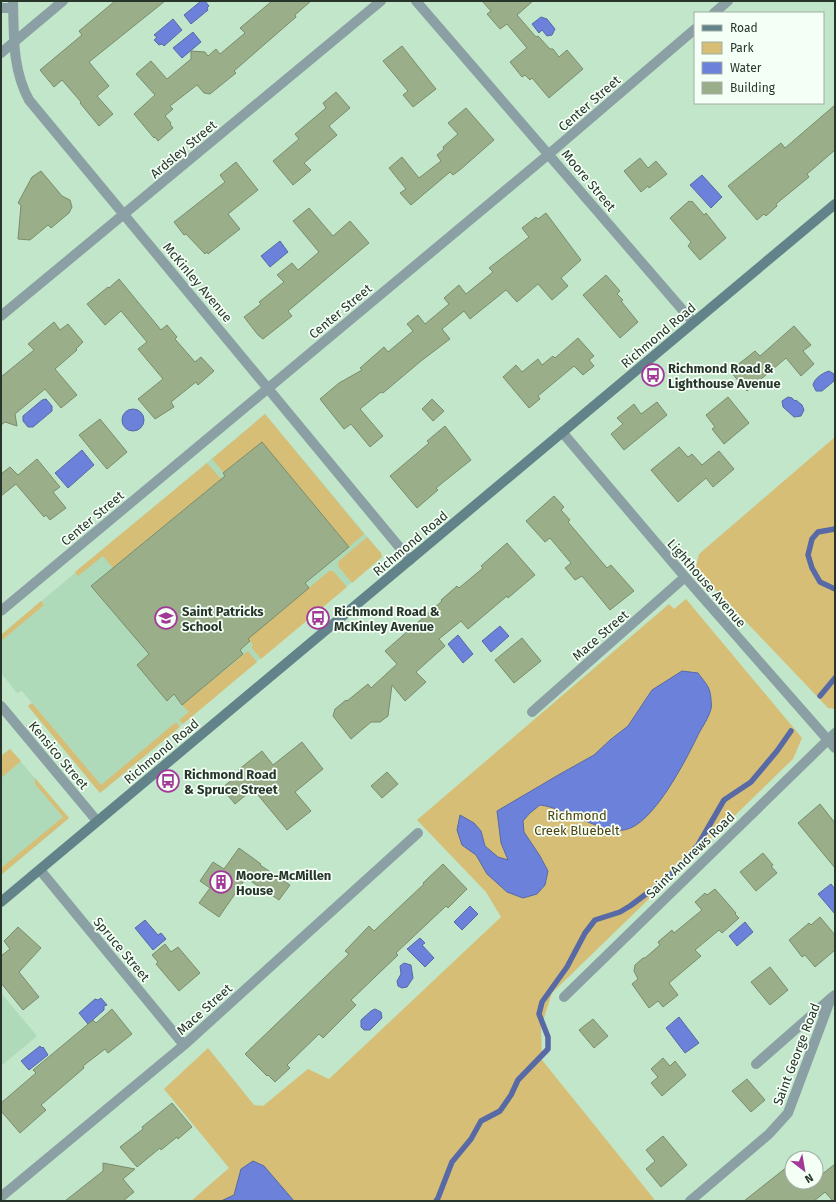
<svg xmlns="http://www.w3.org/2000/svg" width="836" height="1202" font-family="'Fira Sans',sans-serif">
  <style>
    .built { fill: #afdab9 }
    .green { fill: #d6be77 }
    .water { fill: #6b81da; stroke: #576aa5 }
    .lines { fill: none; stroke-linecap: round; stroke-linejoin: round }
    .stream { stroke: #576aa5; stroke-width: 5.5 }
    .building { fill: #9aae8a; stroke: #7a8d6b }
    .street { stroke: #8ba0a4; stroke-width: 10 }
    .secondary { stroke: #63838a; stroke-width: 10 }
    .labels { text-anchor: middle; stroke-width: 3.5; stroke-linejoin: round; paint-order: stroke }
    .street-label { font-size: 13px; fill: #27352a; stroke: #f4fff6 }
    .poi-label { font-size: 13px; font-weight: bold; fill: #27352a; stroke: #f4fff6; text-anchor: start }
    .park-label { font-size: 13px; fill: #4f4010; stroke: #f4fff6 }
  </style>
  <rect width="100%" height="100%" fill="#c1e6c9"/>
  <path class="built" d="M 265,414 L 381,553 L 382,557 L 100,793 L 28,706 L 32,703 L 22,691 L 17,693 L 1,673 L 1,635 Z
    M 10,749 L 69,818 L 1,875 L 1,756 Z
    M 1,993 L 37,1036 L 1,1066 Z"/>
  <path class="green" d="M 265,414 L 364,534 L 349,547 L 262,442 L 224,473 L 212,459 Z
    M 835,437 L 835,709 L 828,708 L 713,587 L 696,567 L 699,554 Z
    M 207,463 L 221,479 L 113,568 L 103,556 L 78,576 L 75,572 Z
    M 367,537 L 381,553 L 382,557 L 352,583 L 338,566 L 339,561 Z
    M 329,571 L 333,571 L 347,587 L 261,659 L 251,647 L 253,645 L 248,639 Z
    M 686,599 L 802,738 L 793,759 L 552,993 L 541,1027 L 542,1060 L 654,1199 L 654,1201 L 191,1201 L 229,1168 L 164,1089 L 208,1048 L 254,1105 L 263,1106 L 308,1069 L 329,1079 L 501,917 L 486,892 L 417,820 L 669,604 L 674,609 Z
    M 41,601 L 44,605 L 1,641 L 1,635 Z
    M 248,651 L 257,662 L 183,724 L 179,720 L 189,712 L 182,705 Z
    M 32,703 L 101,785 L 176,722 L 180,727 L 100,793 L 28,706 Z
    M 10,749 L 21,761 L 1,778 L 1,756 Z
    M 35,778 L 69,818 L 1,875 L 1,868 L 63,817 L 35,784 Z"/>
  <path class="water" d="M 201,1 L 205,1 L 209,6 L 207,8 L 208,10 L 191,24 L 184,15 Z
    M 541,17 L 547,19 L 555,29 L 552,35 L 547,36 L 542,30 L 539,33 L 532,24 Z
    M 173,19 L 182,30 L 164,46 L 162,44 L 159,45 L 154,40 L 157,37 L 154,35 Z
    M 193,32 L 201,42 L 182,58 L 173,48 Z
    M 702,175 L 722,197 L 711,208 L 690,185 Z
    M 280,241 L 288,252 L 270,267 L 261,256 Z
    M 829,371 L 834,374 L 834,381 L 822,391 L 816,391 L 813,385 C 814,379 822,373 829,371 Z
    M 788,397 L 792,398 L 795,401 L 796,400 L 802,405 L 804,410 L 801,416 L 794,417 L 783,407 L 782,401 Z
    M 46,399 L 52,406 L 52,411 L 33,427 L 28,427 L 23,421 L 23,416 L 42,400 Z
    M122 420a11 11 0 1 1 22 0a11 11 0 1 1-22 0Z
    M 82,450 L 94,465 L 68,488 L 55,473 Z
    M 500,626 L 509,636 L 491,652 L 482,641 Z
    M 458,635 L 473,654 L 463,663 L 448,644 Z
    M 682,671 L 698,673 C 706,684 710,686 711,699 C 711,702 712,706 711,709 C 709,717 703,726 699,733 C 687,758 653,826 624,830 C 599,833 566,808 540,805 L 530,813 L 523,821 L 524,832 L 540,856 L 548,871 L 545,885 L 537,894 L 523,898 L 507,892 L 487,874 L 476,855 L 462,845 L 457,830 L 460,815 L 474,823 L 481,831 L 485,846 L 498,857 L 508,860 L 501,843 L 497,811 L 560,774 L 594,755 L 610,740 L 628,726 L 652,690 Z
    M 831,884 L 835,889 L 835,914 L 818,894 Z
    M 470,906 L 478,914 L 462,930 L 454,922 Z
    M 145,920 L 158,935 L 161,933 L 166,939 L 153,950 L 135,928 Z
    M 745,922 L 753,932 L 737,946 L 729,936 Z
    M 420,938 L 425,943 L 422,945 L 434,958 L 425,967 L 407,949 Z
    M 404,963 L 411,965 L 413,978 L 407,987 L 402,988 L 398,986 L 397,981 L 401,974 L 400,966 Z
    M 101,998 L 107,1005 L 104,1006 L 104,1010 L 88,1024 L 79,1013 L 95,999 L 98,1000 Z
    M 375,1009 L 381,1012 L 382,1018 L 370,1030 L 364,1030 L 361,1027 L 361,1020 L 371,1011 Z
    M 679,1017 L 699,1043 L 685,1053 L 666,1028 Z
    M 40,1046 L 42,1048 L 43,1047 L 48,1055 L 29,1070 L 21,1061 Z
    M 253,1161 L 264,1166 L 294,1201 L 221,1201 L 234,1195 L 241,1169 Z"/>
  <g class="lines">
    <path class="stream" d="M 835,529 L 818,532 L 812,539 L 808,555 L 812,568 L 820,582 L 835,589
      M 820,696 L 835,678
      M 436,1201 L 438,1198 L 452,1162 L 471,1139 L 481,1121 L 500,1111 L 511,1095 L 518,1080 L 548,1049 L 548,1037 L 539,1014 L 542,1002 L 567,967 L 585,933 L 595,920 L 620,912 L 630,906 L 661,883 L 683,863 L 698,845 L 724,800 L 751,782 L 777,751 L 791,731"/>
  </g>
  <path class="building" d="M 115,1 L 165,1 L 89,62 L 109,86 L 97,96 L 113,114 L 99,126 L 80,103 L 81,102 L 62,80 L 54,87 L 40,70 L 82,35 L 79,31 Z
    M 272,1 L 311,1 L 295,15 L 296,17 L 234,71 L 236,73 L 210,94 L 204,93 L 197,85 L 170,106 L 173,109 L 165,116 L 171,123 L 170,124 L 173,128 L 158,141 L 155,137 L 154,138 L 134,114 L 155,95 L 136,74 L 151,61 L 167,79 L 191,59 L 191,51 L 205,52 L 208,56 L 216,49 L 220,54 L 245,33 L 240,28 Z
    M 482,1 L 533,1 L 517,15 L 536,37 L 538,36 L 550,49 L 553,49 L 559,57 L 567,50 L 583,69 L 549,98 L 532,78 L 530,80 L 525,75 L 522,77 L 510,62 L 527,48 L 507,24 L 500,29 L 487,14 L 491,11 Z
    M 402,46 L 436,89 L 413,107 L 403,95 L 408,91 L 383,61 Z
    M 336,92 L 350,108 L 329,126 L 337,135 L 304,163 L 311,170 L 293,185 L 273,161 L 299,139 L 295,134 L 326,108 L 323,103 Z
    M 835,105 L 835,150 L 807,174 L 809,177 L 776,204 L 777,206 L 766,216 L 764,214 L 757,220 L 728,186 L 781,143 L 785,148 Z
    M 466,108 L 494,140 L 461,169 L 453,175 L 450,172 L 411,205 L 400,193 L 406,189 L 389,168 L 402,157 L 419,178 L 441,161 L 437,155 L 444,149 L 443,147 L 458,134 L 448,123 Z
    M 640,158 L 648,168 L 656,161 L 667,174 L 649,188 L 648,186 L 641,192 L 624,171 Z
    M 236,162 L 258,190 L 228,214 L 240,229 L 208,254 L 207,252 L 205,254 L 186,234 L 184,235 L 174,222 L 225,182 L 220,175 Z
    M 41,171 L 62,196 L 70,200 L 72,207 L 69,213 L 51,228 L 48,225 L 30,240 L 18,239 L 21,205 L 18,203 L 32,177 Z
    M 689,201 L 691,202 L 692,201 L 704,215 L 706,213 L 726,238 L 700,260 L 688,246 L 691,242 L 670,218 Z
    M 309,208 L 333,236 L 350,221 L 369,243 L 288,311 L 292,316 L 263,339 L 258,335 L 244,317 L 261,304 L 259,302 L 284,282 L 277,275 L 292,263 L 298,270 L 319,252 L 293,221 Z
    M 546,213 L 581,260 L 561,278 L 568,286 L 552,300 L 538,284 L 517,302 L 506,290 L 470,319 L 464,311 L 442,329 L 450,339 L 421,361 L 383,393 L 381,392 L 360,409 L 383,436 L 370,447 L 351,424 L 344,429 L 320,399 L 339,383 L 362,370 L 360,368 L 384,347 L 388,352 L 413,331 L 407,324 L 418,315 L 425,324 L 449,304 L 444,298 L 459,285 L 466,294 L 493,272 L 489,268 L 529,237 L 522,228 L 536,217 L 538,219 Z
    M 606,275 L 620,291 L 617,294 L 623,300 L 621,301 L 638,322 L 620,338 L 583,295 Z
    M 119,279 L 161,330 L 167,325 L 177,337 L 175,339 L 195,362 L 201,357 L 214,371 L 198,385 L 196,382 L 171,402 L 174,407 L 155,419 L 138,399 L 163,379 L 138,349 L 147,342 L 121,311 L 105,325 L 87,304 L 108,287 L 109,288 Z
    M 54,322 L 60,330 L 68,324 L 83,342 L 76,349 L 77,350 L 55,369 L 77,395 L 61,408 L 45,389 L 15,414 L 17,426 L 5,422 L 1,425 L 1,377 L 34,350 L 28,344 Z
    M 794,326 L 811,345 L 803,351 L 814,364 L 801,376 L 786,358 L 747,391 L 730,371 L 755,351 L 760,356 Z
    M 578,338 L 594,356 L 589,360 L 594,366 L 583,375 L 574,366 L 538,396 L 540,399 L 529,408 L 503,377 L 516,365 L 522,372 L 538,359 L 542,365 L 553,356 L 555,358 Z
    M 728,397 L 749,423 L 724,444 L 712,429 L 715,427 L 706,415 Z
    M 432,399 L 444,411 L 433,421 L 422,409 Z
    M 657,402 L 667,415 L 624,450 L 611,434 L 623,424 L 617,418 L 634,404 L 641,414 Z
    M 100,419 L 127,452 L 107,469 L 79,435 Z
    M 445,426 L 471,460 L 436,488 L 438,490 L 417,508 L 390,476 L 429,443 L 427,441 Z
    M 262,442 L 349,547 L 305,583 L 309,588 L 248,639 L 250,641 L 240,650 L 243,654 L 182,705 L 174,694 L 167,701 L 137,665 L 149,654 L 91,586 L 225,476 L 223,473 Z
    M 679,447 L 688,457 L 692,454 L 702,465 L 719,451 L 734,469 L 713,487 L 706,478 L 678,502 L 651,470 Z
    M 37,459 L 60,487 L 53,492 L 66,508 L 50,520 L 46,515 L 44,517 L 16,484 L 1,496 L 1,474 L 10,467 L 18,475 Z
    M 554,496 L 564,507 L 561,510 L 570,520 L 568,522 L 607,568 L 611,565 L 634,591 L 610,610 L 582,576 L 575,580 L 565,568 L 571,563 L 550,538 L 545,542 L 526,521 Z
    M 507,543 L 535,575 L 508,598 L 507,596 L 468,629 L 461,621 L 439,639 L 445,646 L 416,672 L 426,682 L 405,701 L 392,685 L 388,716 L 380,722 L 371,722 L 351,739 L 333,716 L 335,709 L 346,700 L 347,701 L 368,684 L 371,688 L 397,664 L 385,651 L 442,601 L 441,600 L 457,586 L 459,588 L 483,568 L 481,566 Z
    M 522,638 L 541,661 L 514,683 L 495,660 Z
    M 302,742 L 323,769 L 295,792 L 311,811 L 287,830 L 253,789 L 235,804 L 222,788 L 240,773 L 238,770 L 262,751 L 273,765 Z
    M 387,772 L 398,784 L 382,798 L 371,786 Z
    M 820,804 L 835,823 L 835,868 L 798,823 Z
    M 239,848 L 261,864 L 260,865 L 290,885 L 279,900 L 246,878 L 219,917 L 199,903 L 210,888 L 200,881 L 213,862 L 224,869 Z
    M 763,853 L 773,865 L 771,866 L 777,873 L 756,891 L 740,872 Z
    M 443,864 L 467,889 L 448,908 L 446,906 L 396,953 L 398,955 L 351,1000 L 356,1005 L 323,1038 L 319,1034 L 287,1065 L 290,1068 L 275,1082 L 268,1075 L 267,1076 L 245,1054 L 349,954 L 345,951 L 369,926 L 374,931 L 424,884 L 423,883 Z
    M 715,889 L 736,913 L 735,914 L 739,918 L 722,933 L 719,930 L 695,950 L 701,956 L 669,983 L 678,995 L 663,1007 L 658,1001 L 649,1008 L 632,984 L 638,979 L 634,971 L 635,965 L 643,958 L 645,958 L 660,945 L 658,942 L 672,930 L 674,933 L 702,910 L 695,902 L 705,893 L 707,895 Z
    M 820,917 L 835,935 L 835,950 L 815,967 L 805,955 L 802,957 L 789,940 L 809,923 L 811,925 Z
    M 18,927 L 41,948 L 19,972 L 39,997 L 23,1010 L 1,983 L 1,956 L 10,949 L 4,941 Z
    M 165,944 L 171,952 L 178,947 L 200,973 L 179,991 L 156,964 L 158,962 L 152,955 Z
    M 770,967 L 788,990 L 770,1005 L 751,982 Z
    M 112,1009 L 132,1034 L 108,1053 L 105,1049 L 83,1066 L 84,1068 L 41,1105 L 46,1110 L 20,1133 L 1,1111 L 1,1103 L 36,1073 L 33,1070 L 93,1020 L 96,1023 Z
    M 593,1019 L 608,1036 L 594,1048 L 579,1030 Z
    M 663,1058 L 670,1066 L 675,1061 L 686,1075 L 662,1096 L 651,1083 L 658,1077 L 651,1069 Z
    M 747,1079 L 765,1100 L 751,1112 L 732,1091 Z
    M 172,1103 L 192,1127 L 178,1139 L 177,1137 L 161,1150 L 160,1148 L 137,1167 L 120,1147 L 143,1129 L 142,1127 Z
    M 663,1136 L 687,1165 L 661,1187 L 646,1169 L 655,1161 L 646,1150 Z
    M 103,1163 L 135,1169 L 123,1179 L 134,1192 L 123,1201 L 65,1201 L 103,1171 Z
    M 792,1163 L 792,1182 L 816,1182 L 816,1179 L 835,1164 L 835,1201 L 833,1201 L 825,1192 L 814,1201 L 744,1201 Z"/>
  <g class="lines">
    <path class="street" d="M 13,1 C 14,35 12,69 29,100 L 410,560
      M 416,1 L 693,322
      M 1,8 L 13,8
      M 714,13 L 728,1
      M 1,53 L 63,1
      M 1,316 L 381,1
      M 562,432 L 685,577 L 835,748
      M 1,611 L 549,154 L 695,29
      M 1,706 L 97,821
      M 532,712 L 685,577
      M 40,870 L 184,1045
      M 564,997 L 835,733
      M 756,1064 L 830,999
      M 1,1197 L 184,1045 L 418,833
      M 690,1201 L 769,1134 L 788,1113 L 831,998 L 835,995"/>
    <path class="secondary" d="M 1,902 L 835,204"/>
  </g>
  <defs>
    <g id="bus-ring" transform="scale(1.15)"><circle r="9.5" fill="#f4fff6" stroke="#a33899" stroke-width="1.5"/><path d="M-5-6H5V4H4V6H2V4H-2V6H-4V4H-5ZM-3.5-4V0h7V-4ZM-3.5 1.2v1.5H-2V1.2ZM2 1.2v1.5H3.5V1.2Z" fill="#a33899"/></g>
    <g id="school-ring" transform="scale(1.15)"><circle r="9.5" fill="#f4fff6" stroke="#a33899" stroke-width="1.5"/><path d="M0-5L7-2L0 1L-7-2ZM-4 1L0 2.5L4 1V4Q0 6-4 4Z" fill="#a33899"/></g>
    <g id="building-ring" transform="scale(1.15)"><circle r="9.5" fill="#f4fff6" stroke="#a33899" stroke-width="1.5"/><path d="M-4-6H4V6H1V3H-1V6H-4ZM-2.5-4.3h1.7v1.8h-1.7ZM.8-4.3h1.7v1.8H.8ZM-2.5-1h1.7V.8h-1.7ZM.8-1h1.7V.8H.8Z" fill="#a33899"/></g>
  </defs>
  <g fill-rule="evenodd">
    <use href="#bus-ring" x="653" y="375"/>
    <use href="#school-ring" x="166" y="618"/>
    <use href="#bus-ring" x="318" y="618"/>
    <use href="#bus-ring" x="168" y="781"/>
    <use href="#building-ring" x="221" y="882"/>
  </g>
  <g class="labels">
    <g class="street-label">
      <text transform="translate(589 103) rotate(-41)" y="5">Center Street</text>
      <text transform="translate(183 149) rotate(-40)" y="5">Ardsley Street</text>
      <text transform="translate(589 180) rotate(50)" y="5">Moore Street</text>
      <text transform="translate(198 282) rotate(50)" y="5">McKinley Avenue</text>
      <text transform="translate(340 311) rotate(-40)" y="5">Center Street</text>
      <text transform="translate(658 335) rotate(-40)" y="5">Richmond Road</text>
      <text transform="translate(92 518) rotate(-40)" y="5">Center Street</text>
      <text transform="translate(410 543) rotate(-40)" y="5">Richmond Road</text>
      <text transform="translate(707 583) rotate(49)" y="5">Lighthouse Avenue</text>
      <text transform="translate(600 635) rotate(-41)" y="5">Mace Street</text>
      <text transform="translate(161 751) rotate(-40)" y="5">Richmond Road</text>
      <text transform="translate(59 755) rotate(50)" y="5">Kensico Street</text>
      <text transform="translate(690 855) rotate(-44)" y="5">Saint Andrews Road</text>
      <text transform="translate(122 949) rotate(50)" y="5">Spruce Street</text>
      <text transform="translate(204 1009) rotate(-42)" y="5">Mace Street</text>
      <text transform="translate(796 1054) rotate(-69)" y="5">Saint George Road</text>
    </g>
    <g class="poi-label">
      <text x="668" y="373">Richmond Road &amp;<tspan x="668" dy="15">Lighthouse Avenue</tspan></text>
      <text x="182" y="616">Saint Patricks<tspan x="182" dy="15">School</tspan></text>
      <text x="334" y="616">Richmond Road &amp;<tspan x="334" dy="15">McKinley Avenue</tspan></text>
      <text x="184" y="779">Richmond Road<tspan x="184" dy="15">&amp; Spruce Street</tspan></text>
      <text x="236" y="880">Moore-McMillen<tspan x="236" dy="15">House</tspan></text>
    </g>
    <g class="park-label">
      <text x="577" y="820">Richmond<tspan x="577" dy="15">Creek Bluebelt</tspan></text>
    </g>
  </g>
  <rect width="836" height="1202" fill="none" stroke="#27352a" stroke-width="4"/>
  <rect x="694" y="12" width="130" height="92" fill="#f4fff6" stroke="#a2aea4"/>
  <rect x="702" y="25" width="20" height="6" fill="#63838a" stroke="#a2aea4"/>
  <text x="730" y="32" font-size="12" fill="#27352a">Road</text>
  <rect x="702" y="42" width="20" height="12" fill="#d6be77" stroke="#a2aea4"/>
  <text x="730" y="52" font-size="12" fill="#27352a">Park</text>
  <rect x="702" y="62" width="20" height="12" fill="#6b81da" stroke="#a2aea4"/>
  <text x="730" y="72" font-size="12" fill="#27352a">Water</text>
  <rect x="702" y="82" width="20" height="12" fill="#9aae8a" stroke="#a2aea4"/>
  <text x="730" y="92" font-size="12" fill="#27352a">Building</text>
  <g transform="translate(804 1170) rotate(149)"><circle r="19" fill="#f4fff6" stroke="#a2aea4"/>
  <path d="M0-3L7 15L0 10L-7 15Z" fill="#a33899"/>
  <text y="-6" font-size="11" font-weight="bold" text-anchor="middle" fill="#27352a">N</text>
  </g>
</svg>
